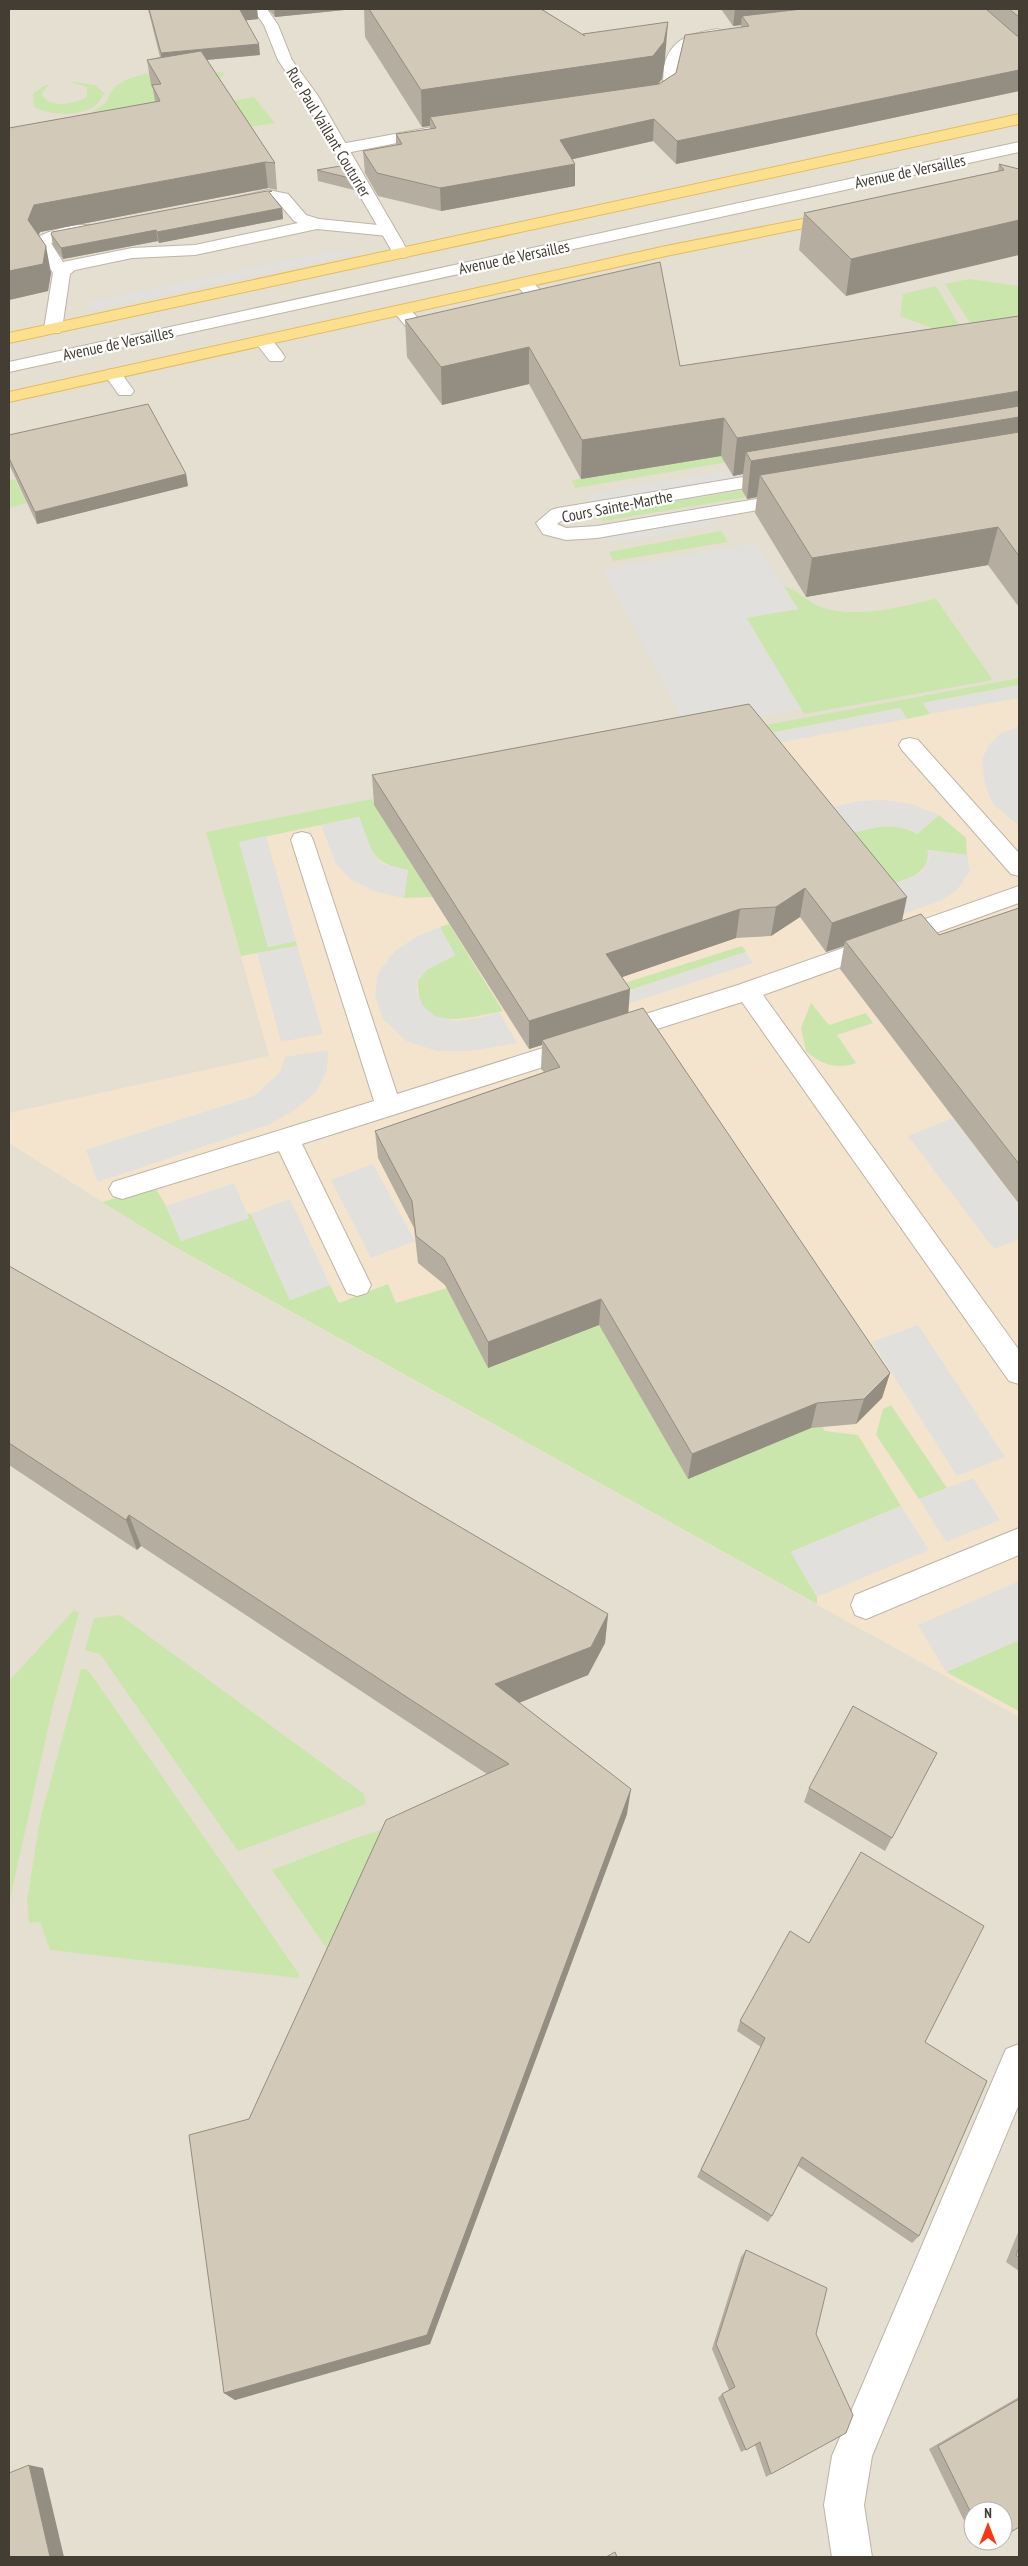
<svg xmlns="http://www.w3.org/2000/svg" width="1028" height="2566" font-family="'PT Sans Narrow',sans-serif">
  <style>
    .residential { fill: #e5dfd1; fill-rule: evenodd }
    .commercial { fill: #f4e4ce }
    .green { fill: #cbe6ac }
    .parking { fill: #e2e0dc }
    .lines { fill: none; stroke-linecap: round; stroke-linejoin: round }
    .lane-casing { stroke: #bdb5a6; stroke-width: 2 }
    .street-casing { stroke: #bdb5a6; stroke-width: 2 }
    .primary-casing { stroke: #e2bd61; stroke-width: 2 }
    .lane { fill: #fff; fill-rule: evenodd }
    .street { fill: #fff; fill-rule: evenodd }
    .primary { fill: #fddf90; fill-rule: evenodd }
    .wall { fill: #b5ad9f }
    .shaded-wall { fill: #948d82 }
    .building { fill: #d3c9b9; stroke: #948d82 }
    .labels { text-anchor: middle; stroke-width: 4.5; stroke-linejoin: round; paint-order: stroke }
    .far-street-label { font-size: 16px; fill: #433d34; stroke: #fff }
  </style>
  <rect width="100%" height="100%" fill="#f1ede3"/>
  <path class="residential" d="M 9,9 L 1019,9 L 1019,2557 L 9,2557 ZM 973,2511 L 1003,2511 L 1003,2541 L 973,2541 Z"/>
  <path class="commercial" d="M 1019,678 L 1019,1717 L 172,1246 L 9,1143 L 9,1113 L 269,1056 L 206,832 Z"/>
  <path class="green" d="M 206,70 L 225,73 L 218,81 L 151,85 L 163,106 L 97,114 L 91,112 L 105,104 C 108,100 109,94 112,90 C 131,69 180,70 206,70 Z
    M 68,81 L 95,85 L 104,93 C 96,119 52,117 34,107 L 33,94 L 42,87 L 50,84 L 44,90 L 42,95 C 51,109 75,104 87,97 L 87,87 Z
    M 254,97 L 275,123 L 204,134 L 221,103 Z
    M 969,279 L 1019,286 L 1019,328 L 982,342 L 945,284 Z
    M 936,286 L 969,342 L 900,316 L 903,294 Z
    M 766,449 L 770,455 L 575,488 L 572,480 Z
    M 15,479 L 27,503 L 9,508 L 9,480 Z
    M 773,485 L 777,492 L 604,521 L 597,518 L 600,514 Z
    M 721,531 L 728,542 L 613,561 L 609,552 Z
    M 784,586 C 797,590 808,602 821,607 C 858,620 899,606 936,599 L 993,680 L 804,714 L 746,617 L 798,609 Z
    M 1019,678 L 1019,685 L 923,703 L 930,714 L 907,719 L 900,708 L 755,736 L 744,729 Z
    M 372,799 L 432,897 L 404,898 L 408,870 C 369,863 372,851 359,817 L 240,842 L 268,947 L 296,941 L 297,946 L 241,956 L 206,832 Z
    M 939,815 L 966,838 L 967,855 L 928,850 C 930,874 909,878 891,885 L 841,836 C 865,829 894,819 917,834 Z
    M 449,924 L 503,1011 C 470,1017 415,1036 418,980 L 428,969 L 455,955 L 440,927 Z
    M 742,946 L 746,952 L 590,1003 L 580,997 Z
    M 811,1003 L 829,1025 L 866,1013 L 873,1023 L 837,1035 L 856,1063 C 838,1070 819,1064 806,1051 L 801,1028 Z
    M 155,1187 L 166,1206 L 181,1241 L 249,1218 L 247,1213 L 251,1214 L 290,1300 L 330,1285 L 339,1303 L 388,1284 L 396,1303 L 447,1288 L 489,1368 L 599,1325 L 688,1478 L 821,1424 L 825,1431 L 858,1435 L 901,1506 L 791,1552 L 817,1597 L 817,1604 L 173,1246 L 102,1202 Z
    M 891,1405 L 947,1488 L 919,1499 L 876,1435 L 883,1409 Z
    M 74,1610 L 79,1612 L 53,1706 L 10,1899 L 9,1681 Z
    M 120,1615 L 364,1794 L 366,1804 L 238,1851 L 100,1654 L 85,1650 L 94,1618 Z
    M 1019,1640 L 1019,1711 L 946,1672 Z
    M 81,1669 L 86,1669 L 91,1674 L 299,1974 L 299,1978 L 50,1950 L 40,1922 L 29,1923 L 27,1901 L 40,1820 Z
    M 393,1826 L 337,1963 L 272,1870 L 356,1838 Z"/>
  <path class="parking" d="M 337,250 L 361,252 L 86,311 L 89,302 Z
    M 756,466 L 760,473 L 590,502 L 586,494 Z
    M 713,517 L 717,525 L 611,543 L 607,536 Z
    M 756,543 L 798,609 L 746,618 L 801,709 L 688,729 L 603,570 Z
    M 1019,685 L 1019,698 L 930,714 L 923,703 Z
    M 900,708 L 907,719 L 761,746 L 755,736 Z
    M 1019,726 L 1019,826 L 994,805 L 986,789 L 982,760 L 988,746 L 1000,734 Z
    M 884,800 L 912,804 L 939,815 L 917,834 L 911,830 L 896,827 L 882,826 L 841,836 L 820,810 L 859,801 Z
    M 359,817 L 374,856 L 383,864 L 408,870 L 404,898 L 376,892 L 350,879 L 336,864 L 321,825 Z
    M 266,836 L 296,941 L 268,947 L 239,842 Z
    M 927,850 L 967,855 L 970,871 L 957,890 L 940,901 L 903,914 L 891,885 L 921,873 L 929,858 Z
    M 440,927 L 455,955 L 428,969 L 418,980 L 417,992 L 422,1005 L 435,1016 L 456,1021 L 482,1017 L 499,1012 L 517,1043 L 470,1051 L 437,1051 L 406,1041 L 383,1019 L 375,996 L 378,973 L 395,951 L 416,937 Z
    M 297,946 L 323,1034 L 281,1042 L 257,953 Z
    M 746,952 L 753,963 L 597,1014 L 590,1003 Z
    M 328,1050 L 327,1071 L 315,1093 L 293,1111 L 268,1125 L 98,1182 L 86,1150 L 254,1096 L 280,1072 L 285,1057 Z
    M 953,1118 L 1019,1205 L 1019,1239 L 994,1249 L 908,1136 Z
    M 373,1164 L 415,1241 L 371,1258 L 331,1180 Z
    M 234,1183 L 249,1218 L 181,1241 L 166,1206 Z
    M 290,1199 L 330,1285 L 290,1300 L 251,1214 Z
    M 918,1325 L 1005,1457 L 957,1476 L 872,1342 Z
    M 973,1478 L 1000,1520 L 946,1542 L 919,1499 Z
    M 901,1506 L 929,1550 L 817,1597 L 791,1552 Z
    M 1019,1581 L 1019,1640 L 946,1672 L 918,1625 Z"/>
  <g class="lines">
    <g class="lane-casing">
      <path id="lane" d="M 718,29 L 725,33 L 723,36 L 697,42 L 683,53 L 677,88 L 672,97 L 648,105 L 643,103 L 640,100 L 643,97 L 661,91 C 664,83 663,75 664,67 C 670,38 692,33 718,29 Z
        M 433,127 L 438,129 L 441,132 L 438,135 L 341,154 L 333,149 L 341,144 Z
        M 1019,142 L 1019,152 L 9,372 L 9,362 Z
        M 268,190 L 288,194 L 306,215 L 319,219 L 388,226 L 396,231 L 388,236 L 317,229 L 195,255 L 132,258 L 75,270 L 70,274 L 62,329 L 59,333 L 47,333 L 44,329 L 53,273 L 35,246 L 37,237 C 52,230 77,222 93,226 L 95,230 L 93,234 L 51,243 L 63,262 L 132,248 L 195,245 L 298,223 L 294,221 L 277,201 L 268,200 L 235,207 L 227,202 L 229,199 Z
        M 524,279 C 533,281 541,290 547,298 L 544,302 L 532,302 L 515,284 L 518,280 Z
        M 402,306 C 411,308 418,318 424,326 L 421,330 L 409,330 L 393,311 L 396,307 Z
        M 264,337 C 274,339 279,349 285,357 L 282,361 L 270,361 L 255,342 L 258,338 Z
        M 113,369 L 119,370 L 134,391 L 131,395 L 119,395 L 104,374 L 107,370 Z
        M 910,738 L 918,740 L 1019,853 L 1019,876 L 1011,874 L 902,750 L 899,745 L 902,740 Z
        M 302,832 L 310,834 L 313,840 L 397,1094 L 578,1037 L 587,1039 L 591,1046 L 587,1053 L 302,1144 L 371,1285 L 367,1293 L 357,1296 L 347,1293 L 279,1151 L 122,1199 L 113,1196 L 109,1189 L 113,1182 L 374,1101 L 291,840 L 294,834 Z
        M 1019,886 L 1019,903 L 763,995 L 1019,1350 L 1019,1384 L 1009,1381 L 742,1002 L 616,1042 L 607,1040 L 604,1033 L 607,1026 L 738,985 Z
        M 1019,1528 L 1019,1555 L 866,1619 L 855,1615 L 851,1605 L 855,1595 Z"/>
    </g>
    <g class="street-casing">
      <path id="street" d="M 253,9 L 267,9 L 278,25 L 292,60 L 318,96 L 409,253 L 407,257 L 401,258 L 393,253 L 302,96 L 278,60 L 264,25 Z
        M 779,471 L 786,473 L 789,477 L 786,481 L 564,519 L 557,524 L 566,528 L 597,526 L 792,493 L 799,495 L 802,499 L 799,503 L 597,538 L 566,540 L 543,534 L 536,523 L 551,510 L 558,508 Z
        M 1019,2044 L 1019,2104 L 872,2456 L 864,2505 L 872,2557 L 832,2557 L 824,2505 L 832,2456 L 1006,2049 Z"/>
    </g>
    <g class="primary-casing">
      <path id="primary" d="M 1019,114 L 1019,124 L 9,343 L 9,333 Z
        M 838,212 L 844,214 L 846,217 L 844,220 L 666,256 L 9,402 L 9,392 L 666,246 Z"/>
    </g>
    <use href="#lane" class="lane"/>
    <use href="#street" class="street"/>
    <use href="#primary" class="primary"/>
  </g>
  <path class="wall" d="M 148,9 L 257,9 L 258,19 L 246,20 L 260,55 L 207,60 L 275,163 L 277,190 L 268,188 L 40,232 L 38,236 L 51,273 L 48,291 L 9,300 L 9,128 L 155,102 L 153,89 L 151,85 L 147,60 L 160,57 Z
    M 268,9 L 354,9 L 275,17 Z
    M 364,9 L 541,9 L 583,35 L 583,34 L 665,59 L 662,79 L 658,84 L 676,73 L 741,27 L 741,25 L 733,26 L 721,9 L 1019,9 L 1019,91 L 676,164 L 653,141 L 573,159 L 575,186 L 441,211 L 378,196 L 365,173 L 363,151 L 396,145 L 396,134 L 430,129 L 430,126 L 422,127 L 365,37 Z
    M 999,164 L 1019,169 L 846,296 L 799,250 L 804,213 L 998,171 Z
    M 317,170 L 354,179 L 354,190 L 318,181 Z
    M 273,197 L 282,208 L 283,219 L 159,243 L 158,241 L 63,259 L 53,246 L 51,234 Z
    M 1019,316 L 1019,607 L 988,565 L 806,597 L 755,513 L 757,497 L 747,499 L 742,490 L 743,474 L 733,476 L 721,456 L 581,479 L 529,384 L 442,405 L 407,357 L 405,320 L 680,366 Z
    M 9,435 L 186,474 L 188,486 L 37,524 L 9,464 Z
    M 749,704 L 902,921 L 939,935 L 1019,908 L 1019,1204 L 840,969 L 844,946 L 826,952 L 800,917 L 771,936 L 736,938 L 622,977 L 628,1013 L 890,1373 L 882,1398 L 856,1424 L 811,1428 L 688,1479 L 599,1325 L 488,1368 L 445,1285 L 418,1263 L 414,1228 L 378,1158 L 375,1131 L 544,1072 L 541,1069 L 542,1045 L 529,1049 L 374,805 L 372,775 Z
    M 9,1266 L 608,1614 L 605,1643 L 588,1675 L 519,1703 L 627,1814 L 430,2344 L 235,2400 L 224,2393 L 249,2119 L 487,1774 L 141,1546 L 137,1550 L 9,1465 Z
    M 937,1753 L 885,1851 L 804,1802 L 809,1788 Z
    M 740,2021 L 925,2042 L 919,2236 L 912,2243 L 798,2166 L 772,2216 L 768,2222 L 697,2177 L 761,2047 L 737,2031 Z
    M 1019,2230 L 1019,2271 L 1006,2262 Z
    M 746,2250 L 771,2474 L 766,2477 L 755,2445 L 741,2452 L 718,2398 L 722,2394 L 729,2390 L 712,2349 L 741,2257 Z
    M 1019,2397 L 1019,2527 L 973,2511 L 973,2539 L 929,2449 Z
    M 974,2541 L 996,2541 L 987,2546 L 977,2547 Z"/>
  <path class="shaded-wall" d="M 257,9 L 258,19 L 241,21 L 240,10 Z
    M 274,9 L 354,9 L 275,17 Z
    M 735,9 L 881,9 L 742,16 L 741,25 L 733,26 Z
    M 668,22 L 665,59 L 662,79 L 651,93 L 430,117 L 430,126 L 422,127 L 421,90 Z
    M 259,44 L 260,55 L 162,64 L 161,53 Z
    M 1019,70 L 1019,91 L 676,164 L 677,141 Z
    M 654,119 L 653,141 L 560,162 L 560,140 Z
    M 265,162 L 268,188 L 40,232 L 33,247 L 28,220 L 34,205 Z
    M 575,164 L 575,186 L 441,211 L 440,188 Z
    M 282,208 L 283,219 L 159,243 L 157,232 Z
    M 1019,220 L 1019,255 L 846,296 L 851,259 Z
    M 156,230 L 158,241 L 63,259 L 61,248 Z
    M 46,246 L 51,273 L 48,291 L 9,300 L 9,271 Z
    M 529,347 L 529,384 L 442,405 L 441,367 Z
    M 1019,391 L 1019,454 L 760,475 L 757,497 L 747,499 L 751,461 L 746,452 L 743,474 L 733,476 L 737,438 Z
    M 724,418 L 721,456 L 581,479 L 582,440 Z
    M 186,474 L 188,486 L 37,524 L 35,512 Z
    M 998,527 L 988,565 L 806,597 L 812,558 Z
    M 805,888 L 800,917 L 771,936 L 776,907 Z
    M 907,897 L 901,926 L 845,941 L 844,946 L 826,952 L 832,923 Z
    M 740,909 L 736,938 L 605,983 L 606,954 Z
    M 630,989 L 628,1018 L 542,1040 L 542,1045 L 529,1049 L 529,1021 Z
    M 601,1299 L 599,1325 L 488,1368 L 488,1342 Z
    M 890,1373 L 882,1398 L 856,1424 L 864,1399 Z
    M 817,1403 L 811,1428 L 688,1479 L 692,1454 Z
    M 129,1515 L 141,1546 L 137,1550 L 126,1520 Z
    M 608,1614 L 605,1643 L 588,1675 L 496,1712 L 495,1684 Z
    M 631,1789 L 627,1814 L 430,2344 L 235,2400 L 224,2393 Z
    M 29,2465 L 43,2468 L 64,2557 L 50,2557 Z"/>
  <path class="building" d="M 149,9 L 253,9 L 240,10 L 259,44 L 161,53 Z
    M 369,9 L 541,9 L 585,36 L 583,34 L 668,22 L 664,42 L 653,56 L 421,90 Z
    M 802,9 L 986,9 L 1017,36 L 1019,36 L 1019,70 L 677,141 L 654,119 L 560,140 L 575,164 L 440,188 L 377,173 L 363,151 L 402,144 L 396,134 L 436,128 L 430,117 L 659,84 L 676,73 L 685,35 L 749,26 L 742,16 Z
    M 1009,9 L 1019,9 L 1019,17 Z
    M 201,51 L 275,163 L 265,162 L 34,205 L 28,220 L 46,246 L 43,264 L 9,271 L 9,128 L 160,101 L 152,85 L 161,84 L 147,60 Z
    M 999,164 L 1019,169 L 1019,220 L 851,259 L 804,213 L 1004,170 Z
    M 346,165 L 354,179 L 317,170 Z
    M 267,191 L 272,191 L 269,192 L 282,208 L 157,232 L 156,230 L 61,248 L 51,234 L 52,232 Z
    M 660,262 L 680,366 L 1019,316 L 1019,391 L 737,438 L 724,418 L 582,440 L 529,347 L 441,367 L 405,320 Z
    M 148,404 L 186,474 L 35,512 L 9,458 L 9,435 Z
    M 1019,406 L 1019,417 L 751,461 L 746,452 Z
    M 1019,432 L 1019,556 L 998,527 L 812,558 L 760,475 Z
    M 749,704 L 907,897 L 832,923 L 805,888 L 776,907 L 740,909 L 606,954 L 630,989 L 529,1021 L 372,775 Z
    M 1019,908 L 1019,1164 L 845,941 L 921,914 L 939,935 Z
    M 643,1008 L 890,1373 L 864,1399 L 817,1403 L 692,1454 L 601,1299 L 488,1342 L 444,1258 L 416,1236 L 412,1201 L 375,1131 L 560,1067 L 542,1040 Z
    M 9,1266 L 226,1389 L 608,1614 L 591,1647 L 495,1684 L 631,1789 L 427,2335 L 224,2393 L 189,2135 L 249,2119 L 386,1820 L 509,1764 L 129,1515 L 126,1520 L 9,1443 Z
    M 853,1706 L 937,1753 L 892,1838 L 809,1788 Z
    M 861,1852 L 984,1926 L 925,2042 L 987,2081 L 919,2236 L 802,2157 L 772,2216 L 701,2170 L 765,2038 L 740,2021 L 790,1931 L 809,1943 Z
    M 1019,2247 L 1019,2258 L 1016,2255 Z
    M 746,2250 L 827,2288 L 816,2334 L 853,2415 L 846,2433 L 771,2474 L 760,2442 L 746,2450 L 722,2394 L 735,2387 L 716,2344 Z
    M 1019,2399 L 1019,2527 L 1003,2537 L 1003,2511 L 973,2511 L 973,2517 L 938,2446 Z
    M 29,2465 L 50,2557 L 9,2557 L 9,2473 Z
    M 985,2541 L 996,2541 L 987,2546 Z
    M 615,2552 L 617,2557 L 606,2557 Z"/>
  <g class="labels">
    <g class="far-street-label">
      <text transform="translate(329 132) rotate(59)" y="6">Rue Paul Vaillant Couturier</text>
      <text transform="translate(910 171) rotate(-12)" y="6">Avenue de Versailles</text>
      <text transform="translate(514 257) rotate(-12)" y="6">Avenue de Versailles</text>
      <text transform="translate(118 343) rotate(-12)" y="6">Avenue de Versailles</text>
      <text transform="translate(617 506) rotate(-11)" y="6">Cours Sainte-Marthe</text>
    </g>
  </g>
  <rect width="1028" height="2566" fill="none" stroke="#433d34" stroke-width="20"/>
  <g transform="translate(988 2526)"><circle r="24" fill="#ffffff" stroke="#b4b1ae"/>
  <path d="M0-4L9 19L0 12L-9 19Z" fill="#f83814"/>
  <text y="-8" font-size="14" font-weight="bold" text-anchor="middle" fill="#433d34">N</text>
  </g>
</svg>
